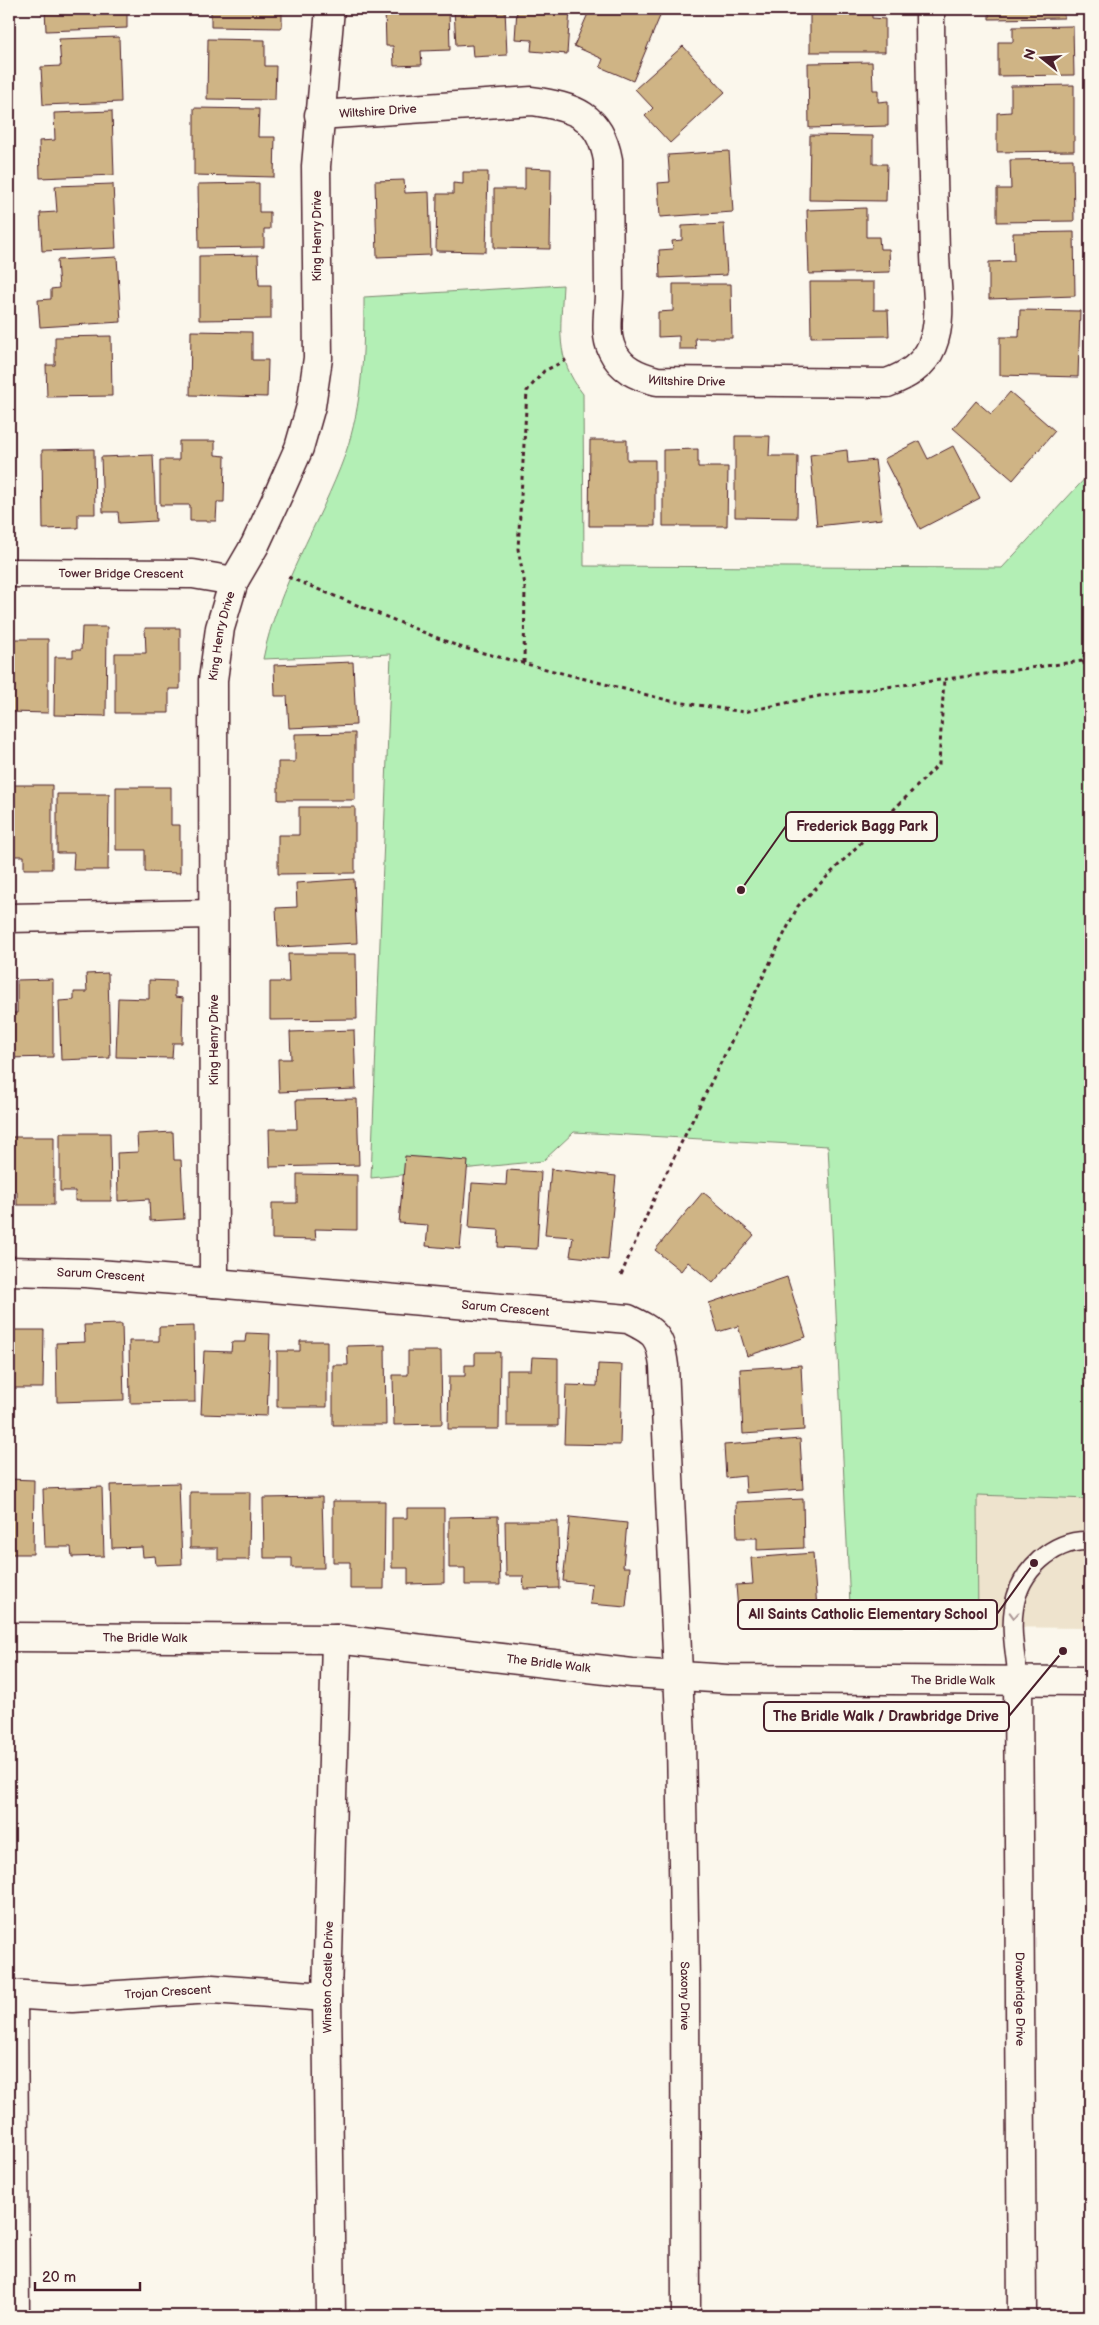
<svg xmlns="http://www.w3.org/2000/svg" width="1099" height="2325" font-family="'Balsamiq Sans',sans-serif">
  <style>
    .built { fill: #eee3cd }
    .green { fill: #b3efb5; stroke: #7e8770 }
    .building { fill: #cfb485; stroke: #4a1f2b }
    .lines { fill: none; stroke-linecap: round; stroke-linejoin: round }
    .service-casing { stroke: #4a1f2b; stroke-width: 21 }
    .minor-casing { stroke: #4a1f2b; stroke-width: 31 }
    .tertiary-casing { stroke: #4a1f2b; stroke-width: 31 }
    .path { stroke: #4a1f2b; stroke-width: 3; stroke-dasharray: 4 4; stroke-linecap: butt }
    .service { stroke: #fbf7ec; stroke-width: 18 }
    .minor { stroke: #fbf7ec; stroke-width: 28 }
    .tertiary { stroke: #fbf7ec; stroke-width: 28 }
    .oneway { stroke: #ab9695 }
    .labels { text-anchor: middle; stroke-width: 4.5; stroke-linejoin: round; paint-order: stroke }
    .street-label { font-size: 12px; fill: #4a1f2b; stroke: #fbf7ec }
    .leader { fill: none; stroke: #4a1f2b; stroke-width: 2 }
    .callout-dot { fill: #4a1f2b; stroke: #fbf7ec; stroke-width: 2 }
    .callout { fill: #fbf7ec; stroke: #4a1f2b; stroke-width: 2 }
    .callout-label { font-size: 14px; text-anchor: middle; font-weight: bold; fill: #4a1f2b }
  </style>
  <rect width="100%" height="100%" fill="#fbf7ec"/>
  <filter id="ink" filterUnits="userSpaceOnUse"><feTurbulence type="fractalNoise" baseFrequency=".02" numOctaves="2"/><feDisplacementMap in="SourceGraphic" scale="10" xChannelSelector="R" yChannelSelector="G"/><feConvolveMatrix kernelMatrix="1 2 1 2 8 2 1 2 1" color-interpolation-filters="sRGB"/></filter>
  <g filter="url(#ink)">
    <path class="built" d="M 977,1495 L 1090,1499 L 1090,1628 L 978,1627 Z"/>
    <path class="green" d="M 563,285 C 561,329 554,357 583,394 L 584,566 L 1002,568 L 1090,473 L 1090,1499 L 977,1495 L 978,1627 L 851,1626 L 828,1146 L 574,1132 L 543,1161 L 371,1178 L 391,654 L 263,659 C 277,587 320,524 345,455 C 363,403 364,351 364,297 Z"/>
    <path class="building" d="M 45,9 L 127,9 L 127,28 L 46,31 Z
      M 211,9 L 282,9 L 282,28 L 211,27 Z
      M 385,9 L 449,9 L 450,50 L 421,51 L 422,65 L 394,66 L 393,46 L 386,46 Z
      M 454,9 L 505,9 L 507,55 L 473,57 L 472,45 L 456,46 Z
      M 517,9 L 570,9 L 567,54 L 531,51 L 532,40 L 515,39 Z
      M 590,9 L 616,9 L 626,13 L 627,9 L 663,9 L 633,81 L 600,67 L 603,59 L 574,46 Z
      M 810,9 L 872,9 L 872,18 L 885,19 L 885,52 L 810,52 Z
      M 989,9 L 1064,9 L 1064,18 L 989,19 Z
      M 1073,26 L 1074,75 L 998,76 L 998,42 L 1013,42 L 1013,27 Z
      M 119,37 L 121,102 L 43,105 L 41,67 L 61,66 L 59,39 Z
      M 208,39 L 265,40 L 265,66 L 276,66 L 275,100 L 207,99 Z
      M 683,46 L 725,92 L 670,143 L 645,116 L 653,108 L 635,89 Z
      M 872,62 L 873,90 L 878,90 L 878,102 L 888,101 L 888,126 L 809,128 L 808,63 Z
      M 1074,85 L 1074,151 L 997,152 L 997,113 L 1011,112 L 1011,86 Z
      M 194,108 L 259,109 L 258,137 L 275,137 L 274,177 L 194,175 Z
      M 112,111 L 114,175 L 40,178 L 39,141 L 55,140 L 54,113 Z
      M 810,135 L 873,136 L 873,164 L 887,164 L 886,201 L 809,200 Z
      M 729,151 L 733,212 L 660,217 L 658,183 L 670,182 L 668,155 Z
      M 1073,159 L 1074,221 L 997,222 L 997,189 L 1011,189 L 1010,160 Z
      M 525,168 L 551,169 L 550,249 L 494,248 L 494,189 L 525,189 Z
      M 463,172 L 488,172 L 486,252 L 436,251 L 437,194 L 453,194 L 453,183 L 463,184 Z
      M 404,180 L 405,193 L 429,192 L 431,255 L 377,257 L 375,181 Z
      M 259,183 L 259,212 L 270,212 L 270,229 L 264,229 L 264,247 L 199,248 L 198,184 Z
      M 113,184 L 116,248 L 42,251 L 40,213 L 57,212 L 55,186 Z
      M 866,208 L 866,237 L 879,237 L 880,249 L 889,249 L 890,272 L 809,274 L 807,210 Z
      M 724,224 L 727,275 L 660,278 L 659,250 L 673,249 L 672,241 L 682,240 L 682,226 Z
      M 1074,232 L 1075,296 L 989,299 L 989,262 L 1014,261 L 1013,233 Z
      M 258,255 L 259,285 L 271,285 L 271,319 L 199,320 L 199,256 Z
      M 117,257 L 121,322 L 40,327 L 38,300 L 51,299 L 51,289 L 59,288 L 57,260 Z
      M 810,282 L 874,282 L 874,310 L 888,310 L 889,336 L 811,337 Z
      M 673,284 L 731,284 L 732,338 L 695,338 L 696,349 L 679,349 L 679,336 L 658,337 L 658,312 L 673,311 Z
      M 1020,310 L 1080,311 L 1078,377 L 1000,375 L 1000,337 L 1019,337 Z
      M 191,331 L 252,332 L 252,360 L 268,360 L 267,397 L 190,395 Z
      M 111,336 L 112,396 L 47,397 L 46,365 L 55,365 L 55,337 Z
      M 1010,392 L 1055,431 L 1013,480 L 953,428 L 976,401 L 991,414 Z
      M 735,436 L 770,436 L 769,456 L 798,456 L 797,518 L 735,517 Z
      M 590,440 L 627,440 L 627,460 L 655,460 L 655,526 L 589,526 Z
      M 179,441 L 215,441 L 215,455 L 225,456 L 224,502 L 217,502 L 216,521 L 190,521 L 190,505 L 160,505 L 160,460 L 179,460 Z
      M 919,441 L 928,459 L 953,446 L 980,498 L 920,529 L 884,459 Z
      M 94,449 L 95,514 L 78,514 L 78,528 L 43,529 L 42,450 Z
      M 698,449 L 698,467 L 728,467 L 727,526 L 663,526 L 663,450 Z
      M 847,450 L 848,463 L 875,460 L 882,519 L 817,526 L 810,455 Z
      M 153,455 L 156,521 L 119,523 L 118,512 L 103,512 L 101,457 Z
      M 82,627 L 107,627 L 106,716 L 54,715 L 55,657 L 73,657 L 73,650 L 81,650 Z
      M 145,628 L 180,628 L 180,689 L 169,689 L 169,713 L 115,713 L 115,653 L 146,653 Z
      M 13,639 L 48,639 L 48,713 L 9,712 L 9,651 L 13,651 Z
      M 353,662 L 356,725 L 289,728 L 287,696 L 275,696 L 274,665 Z
      M 355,733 L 355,800 L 278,800 L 278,762 L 295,762 L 295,734 Z
      M 9,785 L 52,785 L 52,869 L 24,869 L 24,856 L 14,856 L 13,849 L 9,849 Z
      M 116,787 L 171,787 L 171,825 L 180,825 L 180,873 L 145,872 L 145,850 L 116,850 Z
      M 57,794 L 109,794 L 108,870 L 73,870 L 74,853 L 57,853 Z
      M 299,807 L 355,807 L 355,873 L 278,874 L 278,835 L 299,835 Z
      M 354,879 L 357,943 L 278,947 L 276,908 L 297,907 L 296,883 Z
      M 288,954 L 356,954 L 357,1019 L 270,1020 L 270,982 L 289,982 Z
      M 108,973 L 110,1058 L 61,1060 L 59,1001 L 74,1000 L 74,992 L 87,992 L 86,974 Z
      M 53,979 L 53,1057 L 9,1058 L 9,1013 L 17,1013 L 17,980 Z
      M 149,980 L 175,981 L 175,997 L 183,998 L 182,1043 L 173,1043 L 172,1058 L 116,1057 L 118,998 L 149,999 Z
      M 354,1030 L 356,1089 L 279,1092 L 278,1059 L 291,1059 L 290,1032 Z
      M 357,1099 L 359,1165 L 270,1167 L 269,1129 L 297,1129 L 296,1100 Z
      M 173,1132 L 174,1160 L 181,1160 L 184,1219 L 150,1221 L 149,1199 L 118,1201 L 117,1153 L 138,1152 L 137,1134 Z
      M 60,1133 L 110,1133 L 111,1201 L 75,1201 L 75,1191 L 60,1191 Z
      M 9,1137 L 54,1137 L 54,1205 L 17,1205 L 17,1191 L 9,1191 Z
      M 405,1156 L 468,1161 L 460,1249 L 426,1246 L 428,1225 L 399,1223 Z
      M 551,1169 L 616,1176 L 608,1260 L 570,1256 L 573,1237 L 545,1235 Z
      M 507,1170 L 541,1172 L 537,1249 L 498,1247 L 499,1230 L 469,1228 L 472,1183 L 506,1185 Z
      M 297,1174 L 357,1175 L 357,1230 L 315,1229 L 316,1240 L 272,1239 L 272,1203 L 297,1203 Z
      M 703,1192 L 754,1235 L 713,1283 L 688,1262 L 681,1271 L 655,1250 Z
      M 787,1277 L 806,1337 L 747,1356 L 738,1326 L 718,1332 L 709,1303 Z
      M 122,1324 L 124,1400 L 57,1402 L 56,1343 L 85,1342 L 84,1325 Z
      M 194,1326 L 195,1402 L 130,1403 L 129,1341 L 159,1341 L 159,1327 Z
      M 9,1330 L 44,1330 L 43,1388 L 9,1388 Z
      M 246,1333 L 270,1334 L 267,1416 L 201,1414 L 204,1351 L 231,1352 L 232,1342 L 245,1342 Z
      M 300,1341 L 327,1341 L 327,1407 L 277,1407 L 277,1351 L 300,1351 Z
      M 385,1345 L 386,1425 L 333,1425 L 333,1365 L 348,1365 L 347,1346 Z
      M 408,1351 L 441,1351 L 442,1424 L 394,1425 L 393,1375 L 408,1375 Z
      M 475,1352 L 500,1352 L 499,1429 L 448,1429 L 449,1376 L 465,1376 L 465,1365 L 475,1365 Z
      M 532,1357 L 558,1358 L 558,1426 L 507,1426 L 507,1370 L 531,1370 Z
      M 598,1364 L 622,1365 L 620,1445 L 564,1444 L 566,1385 L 597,1386 Z
      M 801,1365 L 804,1430 L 743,1434 L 740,1369 Z
      M 800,1439 L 803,1489 L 746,1493 L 745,1476 L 726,1478 L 724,1445 Z
      M 9,1479 L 34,1480 L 33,1554 L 9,1554 Z
      M 179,1483 L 182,1564 L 156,1565 L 155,1556 L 143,1557 L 142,1547 L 112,1548 L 110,1485 Z
      M 102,1487 L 104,1556 L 72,1557 L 71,1547 L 45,1547 L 43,1489 Z
      M 190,1492 L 250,1492 L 249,1560 L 218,1560 L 218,1548 L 190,1548 Z
      M 322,1497 L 324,1568 L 292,1568 L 292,1558 L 264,1558 L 263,1498 Z
      M 803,1499 L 804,1548 L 757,1550 L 757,1538 L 737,1538 L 736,1502 Z
      M 333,1501 L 385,1501 L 384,1589 L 350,1589 L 350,1562 L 333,1562 Z
      M 407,1508 L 444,1508 L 444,1583 L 408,1584 L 408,1568 L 392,1568 L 392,1518 L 407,1518 Z
      M 498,1516 L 500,1585 L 465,1585 L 465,1568 L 449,1568 L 449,1517 Z
      M 570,1517 L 627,1523 L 623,1567 L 630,1567 L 626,1607 L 590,1604 L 592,1584 L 563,1581 Z
      M 505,1521 L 558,1521 L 559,1588 L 524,1589 L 523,1576 L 506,1576 Z
      M 813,1553 L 817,1609 L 774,1612 L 775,1619 L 758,1621 L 757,1610 L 738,1611 L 736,1585 L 753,1584 L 751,1558 Z"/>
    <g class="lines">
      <g class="service-casing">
        <path id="service" d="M 1018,1681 C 1016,1657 1010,1631 1014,1608 C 1019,1571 1053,1539 1090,1541"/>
      </g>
      <g class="minor-casing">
        <g id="minor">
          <path id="s1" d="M 319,115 L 532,101 C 574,107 600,115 608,160 C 608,204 609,249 609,293 C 609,312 604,333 612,350 C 621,369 637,376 657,381 L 887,383 C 906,376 924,366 932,346 C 944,317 935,282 935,252 C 933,171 930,90 930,9"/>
          <path id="s2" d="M 9,573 L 193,574 L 234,581"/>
          <path d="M 9,918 L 213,914"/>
          <path id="s3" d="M 9,1271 L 85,1273 L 214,1283 L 628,1319 C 655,1332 660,1335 664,1366 L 681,1739 L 685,1983 L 686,2316"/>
          <path id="s4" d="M 214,1283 L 213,680 L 220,628 L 234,581 L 255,545 L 279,493 L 299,448 L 311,406 L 318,358 L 316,166 L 330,9"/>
          <path id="s5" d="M 1018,1681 L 1022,2316"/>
          <path id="s6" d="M 9,1994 L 72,1998 L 212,1989 L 327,1997"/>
          <path d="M 13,1994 L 15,2316"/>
          <path id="s7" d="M 331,2316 L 327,1997 L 336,1639"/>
        </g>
      </g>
      <g class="tertiary-casing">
        <g id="tertiary">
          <path id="s8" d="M 9,1637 L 336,1639 L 632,1673 L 729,1679 L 1090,1681"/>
        </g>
      </g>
      <path class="path" d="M 288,577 L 460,647 L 671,701 L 744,712 L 819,696 L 1090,660
        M 1090,638 L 1083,660 L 1090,684
        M 524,663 L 525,585 L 518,549 L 527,391 L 544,371 L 568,359
        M 621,1275 L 657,1192 L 798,906 L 939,764 L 944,679"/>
      <use href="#service" class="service"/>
      <use href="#minor" class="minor"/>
      <use href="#tertiary" class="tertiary"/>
    </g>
    <defs><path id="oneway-chevron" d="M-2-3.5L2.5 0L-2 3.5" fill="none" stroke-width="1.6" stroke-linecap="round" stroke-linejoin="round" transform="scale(1.25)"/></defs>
    <use class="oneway" href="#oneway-chevron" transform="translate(1014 1615) rotate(92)"/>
  </g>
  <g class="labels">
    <g class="street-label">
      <text dy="4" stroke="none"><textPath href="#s1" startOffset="59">Wiltshire Drive</textPath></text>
      <text transform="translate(317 236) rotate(-90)" y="4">King Henry Drive</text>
      <text dy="4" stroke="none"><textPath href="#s1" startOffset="596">Wiltshire Drive</textPath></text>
      <text dy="4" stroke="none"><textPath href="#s2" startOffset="112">Tower Bridge Crescent</textPath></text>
      <text dy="4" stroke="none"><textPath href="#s4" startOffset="648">King Henry Drive</textPath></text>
      <text transform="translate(214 1040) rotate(-90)" y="4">King Henry Drive</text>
      <text dy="4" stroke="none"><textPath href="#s3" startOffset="92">Sarum Crescent</textPath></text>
      <text dy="4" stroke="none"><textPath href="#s3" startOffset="498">Sarum Crescent</textPath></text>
      <text dy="4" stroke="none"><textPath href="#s8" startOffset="136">The Bridle Walk</textPath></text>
      <text dy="4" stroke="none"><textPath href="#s8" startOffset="541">The Bridle Walk</textPath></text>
      <text dy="4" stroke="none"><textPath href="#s8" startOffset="946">The Bridle Walk</textPath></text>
      <text dy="4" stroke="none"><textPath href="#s7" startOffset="339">Winston Castle Drive</textPath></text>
      <text dy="4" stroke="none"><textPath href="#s6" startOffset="159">Trojan Crescent</textPath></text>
      <text dy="4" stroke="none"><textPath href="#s3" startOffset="1315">Saxony Drive</textPath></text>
      <text dy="4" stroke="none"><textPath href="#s5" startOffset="318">Drawbridge Drive</textPath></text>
    </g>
  </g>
  <path class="leader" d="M741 890L786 826M1034 1563L997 1614M1063 1651L1009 1716"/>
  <g class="callout-dot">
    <circle cx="741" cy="890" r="5"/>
    <circle cx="1034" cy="1563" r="5"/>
    <circle cx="1063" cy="1651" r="5"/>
  </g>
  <g class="callout">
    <rect x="786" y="812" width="151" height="29" rx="5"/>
    <rect x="738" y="1600" width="259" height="29" rx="5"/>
    <rect x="764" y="1702" width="245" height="29" rx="5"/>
  </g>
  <g class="callout-label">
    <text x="862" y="831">Frederick Bagg Park</text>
    <text x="868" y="1619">All Saints Catholic Elementary School</text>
    <text x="886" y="1721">The Bridle Walk / Drawbridge Drive</text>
  </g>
  <rect width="1099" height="2325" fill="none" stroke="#fbf7ec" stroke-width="30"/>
  <rect x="15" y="15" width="1069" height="2295" fill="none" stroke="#4a1f2b" stroke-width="2" filter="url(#ink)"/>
  <g transform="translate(1042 58) rotate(287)" stroke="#fbf7ec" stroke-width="4" paint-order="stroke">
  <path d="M0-4L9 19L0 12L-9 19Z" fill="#4a1f2b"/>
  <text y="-8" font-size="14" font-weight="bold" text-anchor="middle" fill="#4a1f2b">N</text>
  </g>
  <path d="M35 2282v8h105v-8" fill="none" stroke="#4a1f2b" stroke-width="2.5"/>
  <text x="42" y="2282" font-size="15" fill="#4a1f2b" stroke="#fbf7ec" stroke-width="4" paint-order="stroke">20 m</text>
</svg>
